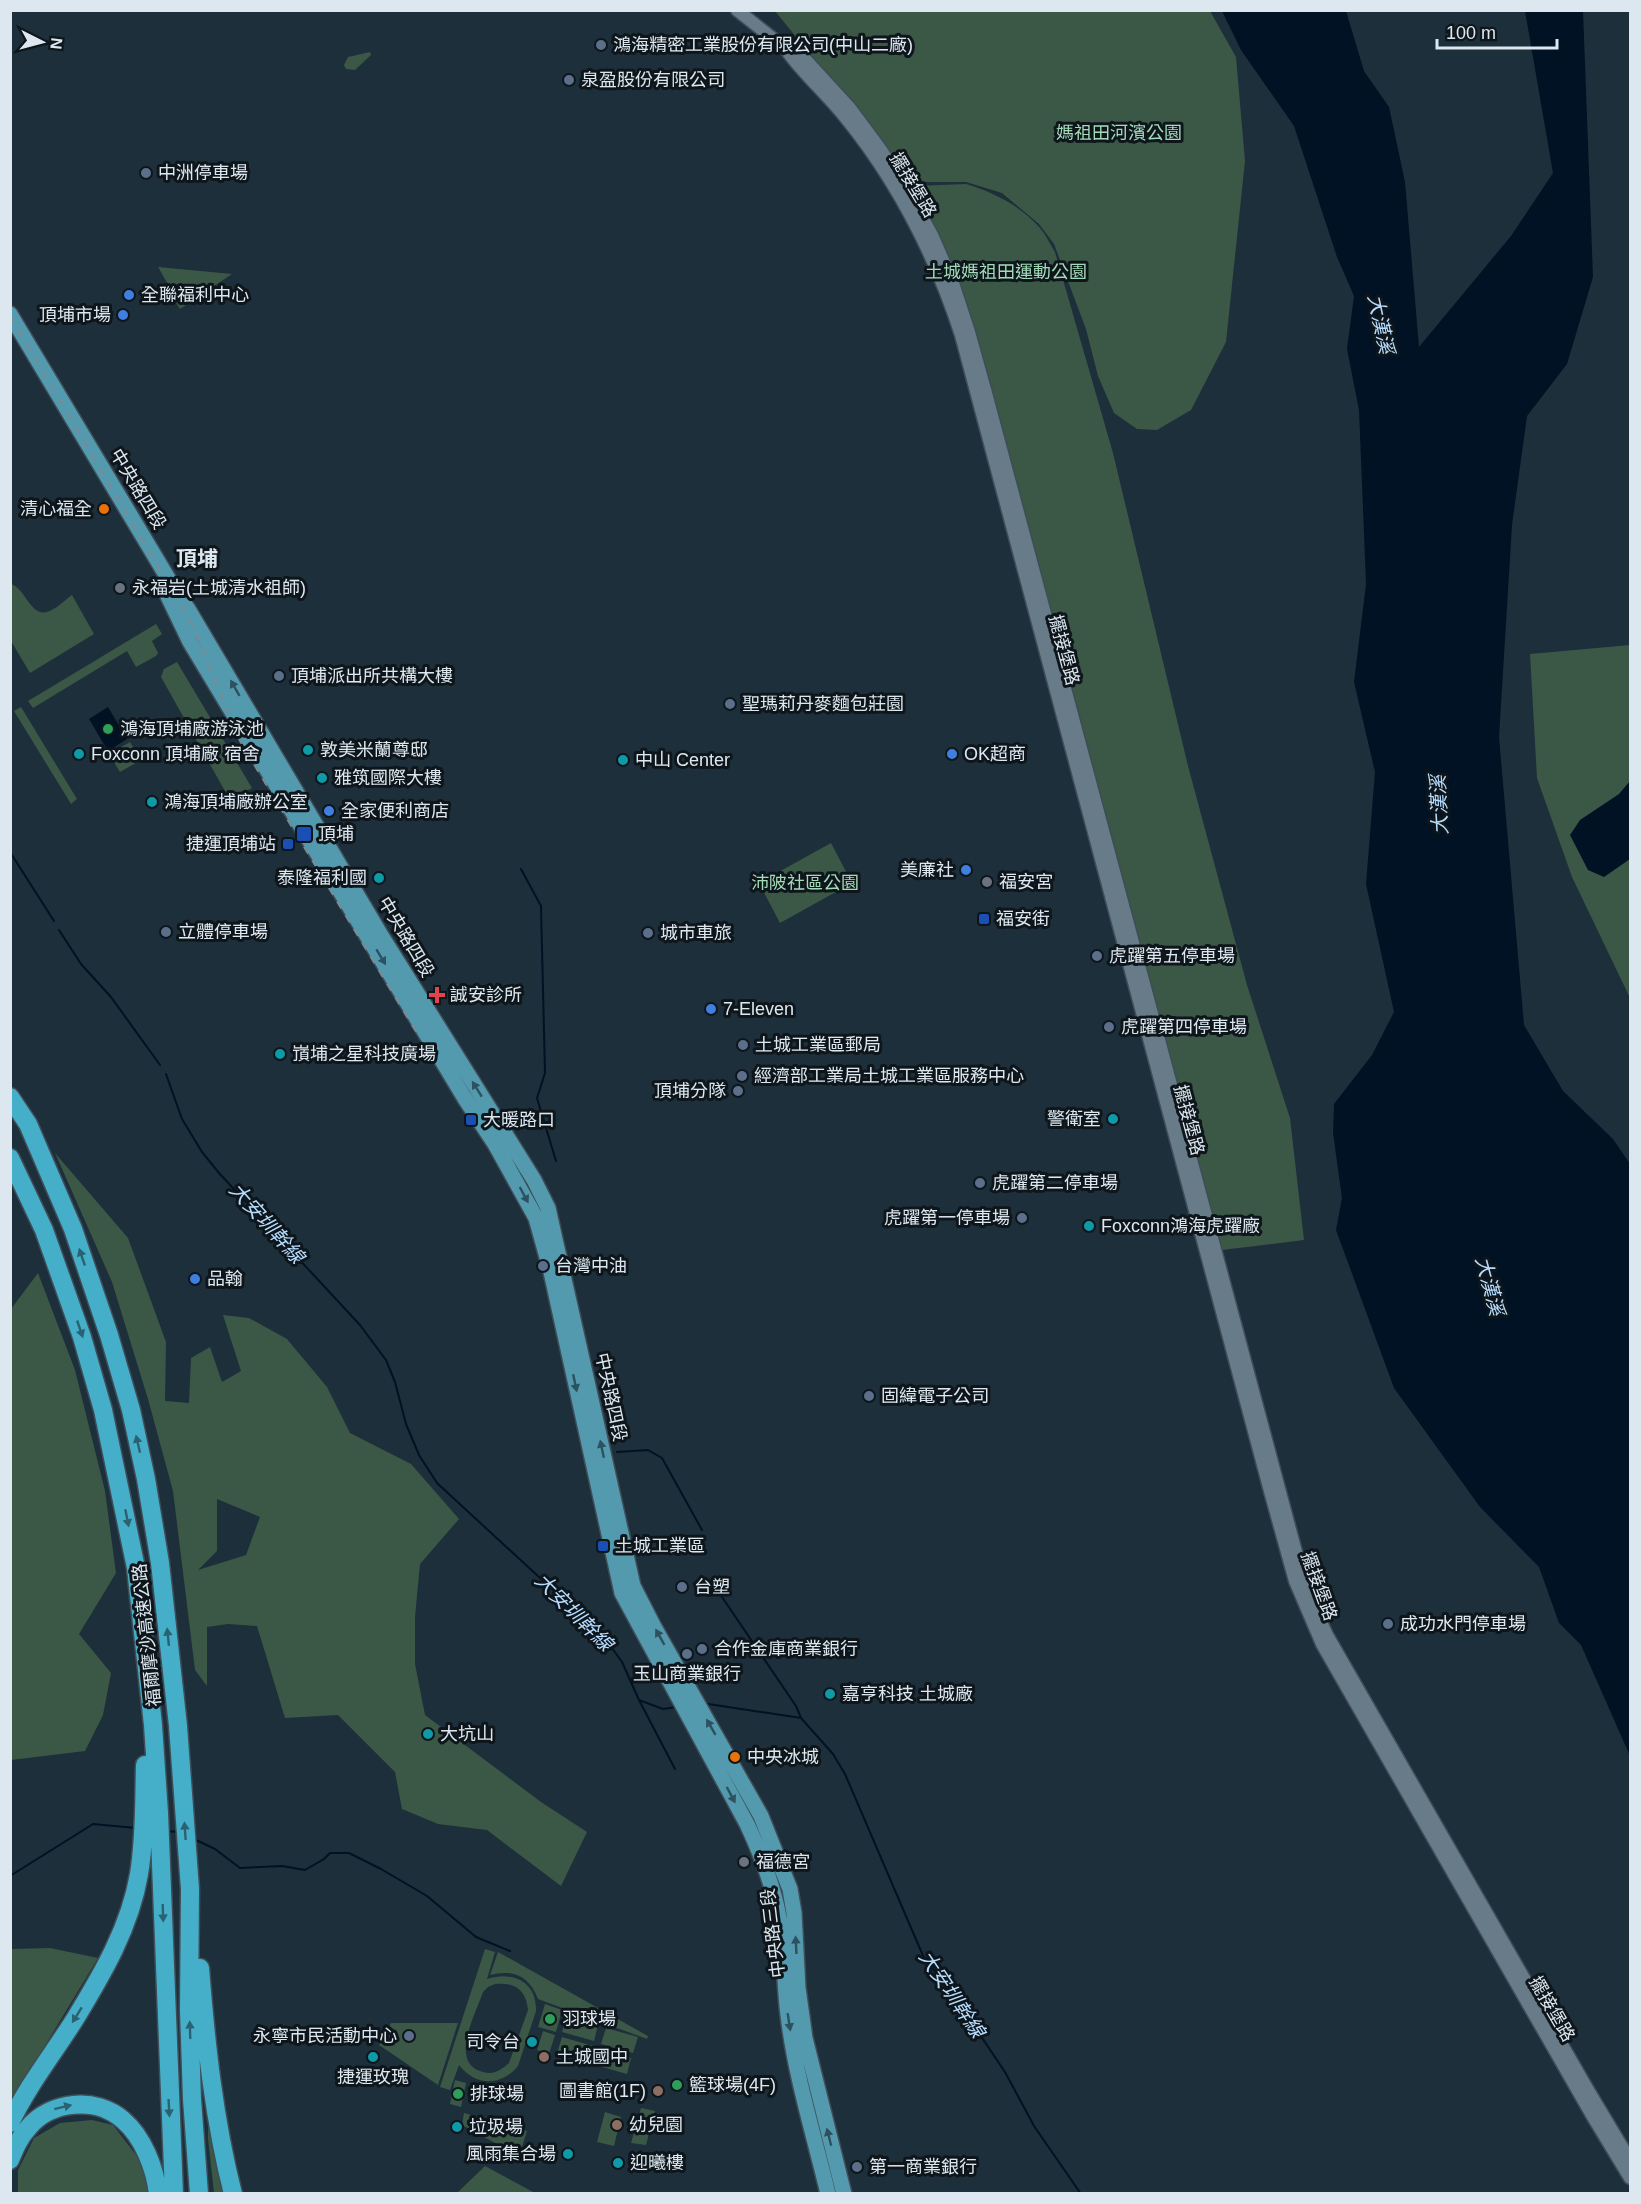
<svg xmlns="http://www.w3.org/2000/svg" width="1641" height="2204" font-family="Arial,'Noto Sans TC',sans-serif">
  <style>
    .green { fill: #3b5746; fill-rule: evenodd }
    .water { fill: #001223 }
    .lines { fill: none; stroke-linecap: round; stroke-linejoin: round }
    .stream { stroke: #001223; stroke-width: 2 }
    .tertiary-casing { stroke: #3e4d57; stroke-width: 15 }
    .primary-casing { stroke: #3e4d57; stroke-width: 18 }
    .motorway-casing { stroke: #3e4d57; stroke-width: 21 }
    .tertiary { stroke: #677b89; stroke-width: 12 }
    .primary { stroke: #539aaf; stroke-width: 15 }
    .motorway { stroke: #45afc9; stroke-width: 18 }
    .rail { stroke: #7c8a94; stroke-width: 2; stroke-dasharray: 8 8; stroke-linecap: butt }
    .oneway { fill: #2d515e }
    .oneway2 { fill: #2a6272 }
    .service-dot { fill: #5c6f8a; stroke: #0e161c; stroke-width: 2 }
    .shop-dot { fill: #3f7fe0; stroke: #0e161c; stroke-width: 2 }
    .food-dot { fill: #e8710a; stroke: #0e161c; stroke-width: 2 }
    .worship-dot { fill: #6b7280; stroke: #0e161c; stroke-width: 2 }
    .leisure-dot { fill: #2e9e5b; stroke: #0e161c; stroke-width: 2 }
    .culture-dot { fill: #0f9aa8; stroke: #0e161c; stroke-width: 2 }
    .transit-dot { fill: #1a4fb4; stroke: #0e161c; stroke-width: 2 }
    .health-dot { fill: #e0444e; stroke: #0e161c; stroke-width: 2 }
    .education-dot { fill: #8d6e63; stroke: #0e161c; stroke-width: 2 }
    .labels { text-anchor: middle; stroke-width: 6; stroke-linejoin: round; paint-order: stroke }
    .poi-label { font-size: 18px; fill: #dce7ef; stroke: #0e161c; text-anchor: start }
    .park-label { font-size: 18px; fill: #a2dbb8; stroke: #0e161c }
    .street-label { font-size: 18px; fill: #dce7ef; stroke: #0e161c }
    .water-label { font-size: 20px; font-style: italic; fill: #b6dcfe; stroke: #0e161c }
    .quarter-label { font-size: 21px; font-weight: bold; fill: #dce7ef; stroke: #0e161c }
  </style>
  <rect width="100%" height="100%" fill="#1d2f3b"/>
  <path class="green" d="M 775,11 L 1210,11 L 1236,57 L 1245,161 L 1226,342 L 1191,410 L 1157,430 L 1137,429 L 1114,413 L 1098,376 L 1086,329 L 1054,244 L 1039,224 L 1002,193 L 966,182 L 914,182 Z
    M 370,52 L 371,55 L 355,70 L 346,69 L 344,65 L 348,57 Z
    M 966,184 C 993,192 1021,206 1040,228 C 1046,235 1050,244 1055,252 L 1113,453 L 1188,766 L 1247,985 L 1290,1118 L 1304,1240 L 1222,1250 L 1084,732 L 970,326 L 937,236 L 915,186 Z
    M 158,267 L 232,274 L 180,309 L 171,295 L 173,293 Z
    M 11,584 C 25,588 31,617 47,612 C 56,609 64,601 72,595 L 94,634 L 30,673 L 11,641 Z
    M 156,624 L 162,634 L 152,641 L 158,653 L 156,656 L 136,667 L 127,651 L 33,708 L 28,701 Z
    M 1630,645 L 1630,998 L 1572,877 L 1537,778 L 1530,654 Z
    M 177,662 L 252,788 L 230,800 L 161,677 L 164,669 Z
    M 21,707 L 77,799 L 71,804 L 14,711 Z
    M 130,742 L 141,760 L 120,772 L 109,754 Z
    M 831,843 L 852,883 L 780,923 L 759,883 Z
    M 55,1153 L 128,1238 L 166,1342 L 165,1401 L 189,1403 L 191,1358 L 210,1347 L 222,1382 L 241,1371 L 223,1315 L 249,1318 L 287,1339 L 327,1387 L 350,1433 L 411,1464 L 459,1519 L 420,1564 L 415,1617 L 415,1664 L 425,1715 L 541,1802 L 587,1832 L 561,1886 L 487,1830 L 438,1824 L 402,1809 L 395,1772 L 338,1715 L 285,1718 L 257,1626 L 228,1624 L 207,1627 L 207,1686 L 195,1670 L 173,1491 L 148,1399 L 112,1282 ZM 217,1499 L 260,1517 L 246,1555 L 198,1570 L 217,1551 Z
    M 38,1273 L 75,1370 L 105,1491 L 116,1573 L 79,1634 L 111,1673 L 103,1715 L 85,1751 L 11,1760 L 11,1309 Z
    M 50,1948 L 98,1958 L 11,2102 L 11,1949 Z
    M 485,1949 L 495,1952 L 487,1979 C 512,1971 537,1981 536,2011 L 518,2066 C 501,2087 475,2086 459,2065 L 450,2090 L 440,2087 ZM 495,1984 C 515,1982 526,1990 528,2010 L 509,2063 C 501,2070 494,2075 483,2072 C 448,2064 476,2013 483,1992 L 488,1987 Z
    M 498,1952 L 648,2036 L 647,2039 L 538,1999 C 529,1976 514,1969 490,1975 Z
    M 545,2004 L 562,2010 L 556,2032 L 538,2027 Z
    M 567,2016 L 598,2025 L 594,2041 L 562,2032 Z
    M 391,2023 L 458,2023 L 438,2085 L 379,2045 Z
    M 606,2028 L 638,2037 L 633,2053 L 601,2044 Z
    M 543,2031 L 555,2035 L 549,2054 L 537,2050 Z
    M 562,2037 L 593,2046 L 589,2062 L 557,2053 Z
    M 600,2048 L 631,2058 L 627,2074 L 595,2065 Z
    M 455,2080 L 466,2083 L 461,2107 L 450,2104 Z
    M 641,2108 L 655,2111 L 646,2145 L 631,2143 Z
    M 208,2112 L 227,2193 L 214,2193 L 208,2139 Z
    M 605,2112 L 621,2117 L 614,2146 L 597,2142 Z
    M 464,2113 L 527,2131 L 522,2147 L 512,2143 L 508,2150 L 462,2125 Z
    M 92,2120 L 113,2125 L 140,2160 L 150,2193 L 18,2193 L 18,2170 L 34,2138 L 60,2123 Z
    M 485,2166 L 535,2193 L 457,2193 Z"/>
  <path class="water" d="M 1222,11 L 1346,11 L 1364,71 L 1389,107 L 1405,182 L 1419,347 L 1511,236 L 1553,173 L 1525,11 L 1583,11 L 1593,277 L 1567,364 L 1527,416 L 1512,525 L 1499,737 L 1524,1025 L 1563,1091 L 1613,1139 L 1630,1164 L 1630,1756 L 1581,1645 L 1559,1623 L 1539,1567 L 1480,1507 L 1394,1388 L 1336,1230 L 1342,1198 L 1333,1133 L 1334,1104 L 1372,1055 L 1394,1012 L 1366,884 L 1375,772 L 1354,682 L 1366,584 L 1359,410 L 1347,349 L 1354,296 L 1337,257 L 1294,126 L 1241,50 Z
    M 108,707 L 127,739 L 108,751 L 89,719 Z
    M 1630,781 L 1630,859 L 1604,877 L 1588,870 L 1570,835 L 1580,820 L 1619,794 Z"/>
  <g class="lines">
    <path class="stream" d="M 10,852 L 54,921
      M 521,869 L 541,906 L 545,1073 L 537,1098 L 556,1161
      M 59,930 L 81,964 L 111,997 L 160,1065
      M 166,1074 L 182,1119 L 202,1152 L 219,1173 L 360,1325 L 386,1360 L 395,1382 L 406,1424 L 419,1455 L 437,1483 L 604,1637 L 622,1662 L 639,1700 L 663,1709 L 676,1707
      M 617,1452 L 648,1450 L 662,1458 L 702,1530
      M 722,1597 L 796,1706 L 801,1718
      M 639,1700 L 675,1769
      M 702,1703 L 801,1718 L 833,1754 L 845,1774 L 924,1958 L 952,1993 L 1005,2072 L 1034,2126 L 1081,2194
      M 166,1831 L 178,1832
      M 194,1839 L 215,1849 L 240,1868 L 282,1866 L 305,1870 L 324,1859 L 330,1853 L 349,1853 L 381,1869 L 427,1896 L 476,1937 L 510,1951
      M 10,1876 L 93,1824 L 136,1828"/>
    <g class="tertiary-casing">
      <path id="tertiary" d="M 737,10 L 785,48 L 806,60 L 850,108 L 879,147 L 906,187 L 932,235 L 953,283 L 969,332 L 986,393 L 1300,1567 L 1314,1607 L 1327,1635 L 1588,2090 L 1630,2160
        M 787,51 C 804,75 827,94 845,117 C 898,182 935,255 961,335 L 1270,1491 L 1295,1581 L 1322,1644 L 1593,2117 L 1630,2178"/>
    </g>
    <g class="primary-casing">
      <path id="primary" d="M 10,314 L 178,595 L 188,609 L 382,937 L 534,1180 L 548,1208 L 633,1586 L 654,1627 L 761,1816 L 790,1889 L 794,1913 L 798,1988 L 805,2038 L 844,2194
        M 165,590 L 190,642 L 464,1097 L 495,1144 L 536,1218 L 551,1272 L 622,1593 L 747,1824 C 762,1856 775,1889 780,1924 C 785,1954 784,1985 788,2015 C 795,2075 814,2135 828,2194"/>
    </g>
    <g class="motorway-casing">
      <path id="motorway" d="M 10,1097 L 28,1124 L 73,1229 L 109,1335 L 131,1410 L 146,1479 L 160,1563 L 178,1726 L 190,1889 L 189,2010 L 192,2099 L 199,2194
        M 10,1158 L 44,1230 L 82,1337 L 103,1410 L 136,1568 L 153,1725 L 159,1813 L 174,2194
        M 200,1968 C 206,2044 214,2120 233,2194
        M 10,2123 C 28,2085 53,2054 75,2019 C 103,1973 130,1927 139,1874 C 145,1838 144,1801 145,1765
        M 10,2160 C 15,2148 19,2138 28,2128 C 50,2101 96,2096 123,2120 C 143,2137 155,2168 158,2194"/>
    </g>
    <use href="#tertiary" class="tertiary"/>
    <use href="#primary" class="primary"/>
    <use href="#motorway" class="motorway"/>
    <path class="rail" d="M 10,316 L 193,626 L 241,743 L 420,1038"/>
  </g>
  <defs><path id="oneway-solid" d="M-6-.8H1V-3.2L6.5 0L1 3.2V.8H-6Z" transform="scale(1.5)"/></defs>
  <g class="oneway">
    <use href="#oneway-solid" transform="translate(235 688) rotate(-120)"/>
    <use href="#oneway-solid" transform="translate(381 957) rotate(59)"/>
    <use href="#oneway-solid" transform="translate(477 1089) rotate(-122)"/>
    <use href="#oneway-solid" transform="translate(524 1195) rotate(62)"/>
    <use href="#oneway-solid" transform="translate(575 1383) rotate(78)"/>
    <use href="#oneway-solid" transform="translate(602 1449) rotate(-102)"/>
    <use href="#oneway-solid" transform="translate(660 1637) rotate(-119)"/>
    <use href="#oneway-solid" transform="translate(711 1727) rotate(-120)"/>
    <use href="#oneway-solid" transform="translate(731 1795) rotate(62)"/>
    <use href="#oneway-solid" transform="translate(796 1945) rotate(-93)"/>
    <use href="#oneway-solid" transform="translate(789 2022) rotate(81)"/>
    <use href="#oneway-solid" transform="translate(829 2137) rotate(-104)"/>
  </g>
  <g class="oneway2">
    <use href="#oneway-solid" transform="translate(82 1257) rotate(-109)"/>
    <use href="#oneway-solid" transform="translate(80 1329) rotate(71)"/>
    <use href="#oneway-solid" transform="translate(138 1444) rotate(-103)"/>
    <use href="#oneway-solid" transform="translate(127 1518) rotate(79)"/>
    <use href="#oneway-solid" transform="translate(168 1637) rotate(-96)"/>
    <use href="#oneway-solid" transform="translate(185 1831) rotate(-94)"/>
    <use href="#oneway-solid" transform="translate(163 1913) rotate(88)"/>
    <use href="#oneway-solid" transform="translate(77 2015) rotate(122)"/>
    <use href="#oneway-solid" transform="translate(190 2030) rotate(-92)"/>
    <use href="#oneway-solid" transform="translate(63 2107) rotate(-14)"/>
    <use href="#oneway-solid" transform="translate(169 2108) rotate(87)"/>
  </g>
  <g class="service-dot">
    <circle cx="601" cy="45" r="6"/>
    <circle cx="569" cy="80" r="6"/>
    <circle cx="146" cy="173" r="6"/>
    <circle cx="279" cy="676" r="6"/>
    <circle cx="730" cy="704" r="6"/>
    <circle cx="166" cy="932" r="6"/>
    <circle cx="648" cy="933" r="6"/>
    <circle cx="1097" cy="956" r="6"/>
    <circle cx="1109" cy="1027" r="6"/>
    <circle cx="743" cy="1045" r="6"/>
    <circle cx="742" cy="1076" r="6"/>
    <circle cx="738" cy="1091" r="6"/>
    <circle cx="980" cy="1183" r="6"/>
    <circle cx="1022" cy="1218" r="6"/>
    <circle cx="543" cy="1266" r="6"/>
    <circle cx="869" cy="1396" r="6"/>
    <circle cx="682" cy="1587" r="6"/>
    <circle cx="1388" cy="1624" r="6"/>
    <circle cx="702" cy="1649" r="6"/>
    <circle cx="687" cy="1654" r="6"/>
    <circle cx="409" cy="2036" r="6"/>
    <circle cx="857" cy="2167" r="6"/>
  </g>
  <g class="shop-dot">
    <circle cx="129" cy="295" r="6"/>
    <circle cx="123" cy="315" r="6"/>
    <circle cx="952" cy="754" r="6"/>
    <circle cx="329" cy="811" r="6"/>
    <circle cx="966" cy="870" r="6"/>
    <circle cx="711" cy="1009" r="6"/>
    <circle cx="195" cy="1279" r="6"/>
  </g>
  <g class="food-dot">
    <circle cx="104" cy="509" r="6"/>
    <circle cx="735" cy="1757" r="6"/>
  </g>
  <g class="worship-dot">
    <circle cx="120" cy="588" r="6"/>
    <circle cx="987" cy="882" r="6"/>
    <circle cx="744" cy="1862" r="6"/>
  </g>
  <g class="leisure-dot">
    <circle cx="108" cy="729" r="6"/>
    <circle cx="550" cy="2019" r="6"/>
    <circle cx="677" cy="2085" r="6"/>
    <circle cx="458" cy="2094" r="6"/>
  </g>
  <g class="culture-dot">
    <circle cx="308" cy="750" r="6"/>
    <circle cx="79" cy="754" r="6"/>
    <circle cx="623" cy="760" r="6"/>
    <circle cx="322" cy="778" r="6"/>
    <circle cx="152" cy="802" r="6"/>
    <circle cx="379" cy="878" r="6"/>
    <circle cx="280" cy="1054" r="6"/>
    <circle cx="1113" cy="1119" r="6"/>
    <circle cx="1089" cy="1226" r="6"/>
    <circle cx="830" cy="1694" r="6"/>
    <circle cx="428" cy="1734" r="6"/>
    <circle cx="532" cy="2042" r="6"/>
    <circle cx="373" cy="2057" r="6"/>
    <circle cx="457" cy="2127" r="6"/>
    <circle cx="568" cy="2154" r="6"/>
    <circle cx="618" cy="2163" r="6"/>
  </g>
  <g class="transit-dot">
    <rect x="296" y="826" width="16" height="16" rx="3"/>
    <rect x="282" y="838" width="12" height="12" rx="3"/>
    <rect x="978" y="913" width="12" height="12" rx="3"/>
    <rect x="465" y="1114" width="12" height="12" rx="3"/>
    <rect x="597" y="1540" width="12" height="12" rx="3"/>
  </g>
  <path class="health-dot" d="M434 986h6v6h6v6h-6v6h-6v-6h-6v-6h6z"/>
  <g class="education-dot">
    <circle cx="544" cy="2057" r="6"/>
    <circle cx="658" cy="2091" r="6"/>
    <circle cx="617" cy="2125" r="6"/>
  </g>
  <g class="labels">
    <g class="poi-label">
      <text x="613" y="51">鴻海精密工業股份有限公司(中山二廠)</text>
      <text x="581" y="86">泉盈股份有限公司</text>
      <text x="158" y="179">中洲停車場</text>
      <text x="141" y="301">全聯福利中心</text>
      <text x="111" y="321" text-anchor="end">頂埔市場</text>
      <text x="92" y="515" text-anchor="end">清心福全</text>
      <text x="132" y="594">永福岩(土城清水祖師)</text>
      <text x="291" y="682">頂埔派出所共構大樓</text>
      <text x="742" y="710">聖瑪莉丹麥麵包莊園</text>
      <text x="120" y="735">鴻海頂埔廠游泳池</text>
      <text x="320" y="756">敦美米蘭尊邸</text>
      <text x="91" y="760">Foxconn 頂埔廠 宿舍</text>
      <text x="964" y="760">OK超商</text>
      <text x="635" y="766">中山 Center</text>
      <text x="334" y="784">雅筑國際大樓</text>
      <text x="164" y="808">鴻海頂埔廠辦公室</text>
      <text x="341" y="817">全家便利商店</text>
      <text x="318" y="840">頂埔</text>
      <text x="276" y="850" text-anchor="end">捷運頂埔站</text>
      <text x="954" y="876" text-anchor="end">美廉社</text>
      <text x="367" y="884" text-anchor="end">泰隆福利國</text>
      <text x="999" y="888">福安宮</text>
      <text x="996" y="925">福安街</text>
      <text x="178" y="938">立體停車場</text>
      <text x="660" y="939">城市車旅</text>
      <text x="1109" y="962">虎躍第五停車場</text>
      <text x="450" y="1001">誠安診所</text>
      <text x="723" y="1015">7-Eleven</text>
      <text x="1121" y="1033">虎躍第四停車場</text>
      <text x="755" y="1051">土城工業區郵局</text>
      <text x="292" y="1060">嵿埔之星科技廣場</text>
      <text x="754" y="1082">經濟部工業局土城工業區服務中心</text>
      <text x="726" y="1097" text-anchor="end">頂埔分隊</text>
      <text x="1101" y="1125" text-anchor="end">警衛室</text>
      <text x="483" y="1126">大暖路口</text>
      <text x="992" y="1189">虎躍第二停車場</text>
      <text x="1010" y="1224" text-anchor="end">虎躍第一停車場</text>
      <text x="1101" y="1232">Foxconn鴻海虎躍廠</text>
      <text x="555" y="1272">台灣中油</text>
      <text x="207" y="1285">品翰</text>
      <text x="881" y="1402">固緯電子公司</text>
      <text x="615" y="1552">土城工業區</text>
      <text x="694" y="1593">台塑</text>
      <text x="1400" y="1630">成功水門停車場</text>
      <text x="714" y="1655">合作金庫商業銀行</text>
      <text x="687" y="1680" text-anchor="middle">玉山商業銀行</text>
      <text x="842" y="1700">嘉亨科技 土城廠</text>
      <text x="440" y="1740">大坑山</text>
      <text x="747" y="1763">中央冰城</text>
      <text x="756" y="1868">福德宮</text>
      <text x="562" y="2025">羽球場</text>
      <text x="397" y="2042" text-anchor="end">永寧市民活動中心</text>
      <text x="520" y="2048" text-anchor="end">司令台</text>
      <text x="556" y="2063">土城國中</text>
      <text x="373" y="2083" text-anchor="middle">捷運玫瑰</text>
      <text x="689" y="2091">籃球場(4F)</text>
      <text x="646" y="2097" text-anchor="end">圖書館(1F)</text>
      <text x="470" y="2100">排球場</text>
      <text x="629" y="2131">幼兒園</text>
      <text x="469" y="2133">垃圾場</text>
      <text x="556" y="2160" text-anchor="end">風雨集合場</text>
      <text x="630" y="2169">迎曦樓</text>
      <text x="869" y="2173">第一商業銀行</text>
    </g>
    <g class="park-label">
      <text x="1119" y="139">媽祖田河濱公園</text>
      <text x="1006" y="278">土城媽祖田運動公園</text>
      <text x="805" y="889">沛陂社區公園</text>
    </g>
    <g class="street-label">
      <text transform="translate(913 185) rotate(59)" y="6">擺接堡路</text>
      <text transform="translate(138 489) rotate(59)" y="6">中央路四段</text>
      <text transform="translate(1064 650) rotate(75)" y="6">擺接堡路</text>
      <text transform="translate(406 937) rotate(59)" y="6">中央路四段</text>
      <text transform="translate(1189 1120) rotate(75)" y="6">擺接堡路</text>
      <text transform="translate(611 1397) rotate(78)" y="6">中央路四段</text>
      <text transform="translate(1319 1586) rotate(70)" y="6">擺接堡路</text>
      <text transform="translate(147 1635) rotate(-96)" y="6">福爾摩沙高速公路</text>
      <text transform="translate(773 1933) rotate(-97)" y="6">中央路三段</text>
      <text transform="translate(1552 2009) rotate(60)" y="6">擺接堡路</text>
    </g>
    <g class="water-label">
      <text transform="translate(1381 324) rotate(78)" y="7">大漢溪</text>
      <text transform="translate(1439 805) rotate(-93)" y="7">大漢溪</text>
      <text transform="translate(267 1223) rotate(48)" y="7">大安圳幹線</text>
      <text transform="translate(1490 1286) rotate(75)" y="7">大漢溪</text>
      <text transform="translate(574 1612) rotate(45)" y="7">大安圳幹線</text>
      <text transform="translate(952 1994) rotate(56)" y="7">大安圳幹線</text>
    </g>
    <g class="quarter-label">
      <text x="197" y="566">頂埔</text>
    </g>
  </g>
  <rect width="1641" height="2204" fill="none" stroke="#dce7ef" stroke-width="24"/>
  <g transform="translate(42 42) rotate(96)" stroke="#0e161c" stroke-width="4.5" paint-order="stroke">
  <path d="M0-4.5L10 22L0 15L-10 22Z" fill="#dce7ef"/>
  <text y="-9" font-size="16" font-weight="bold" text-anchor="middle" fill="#dce7ef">N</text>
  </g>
  <path d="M1437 39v9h120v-9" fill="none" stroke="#dce7ef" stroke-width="3"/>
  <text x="1446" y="39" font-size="18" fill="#dce7ef" stroke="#0e161c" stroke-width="4.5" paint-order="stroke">100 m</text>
</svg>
